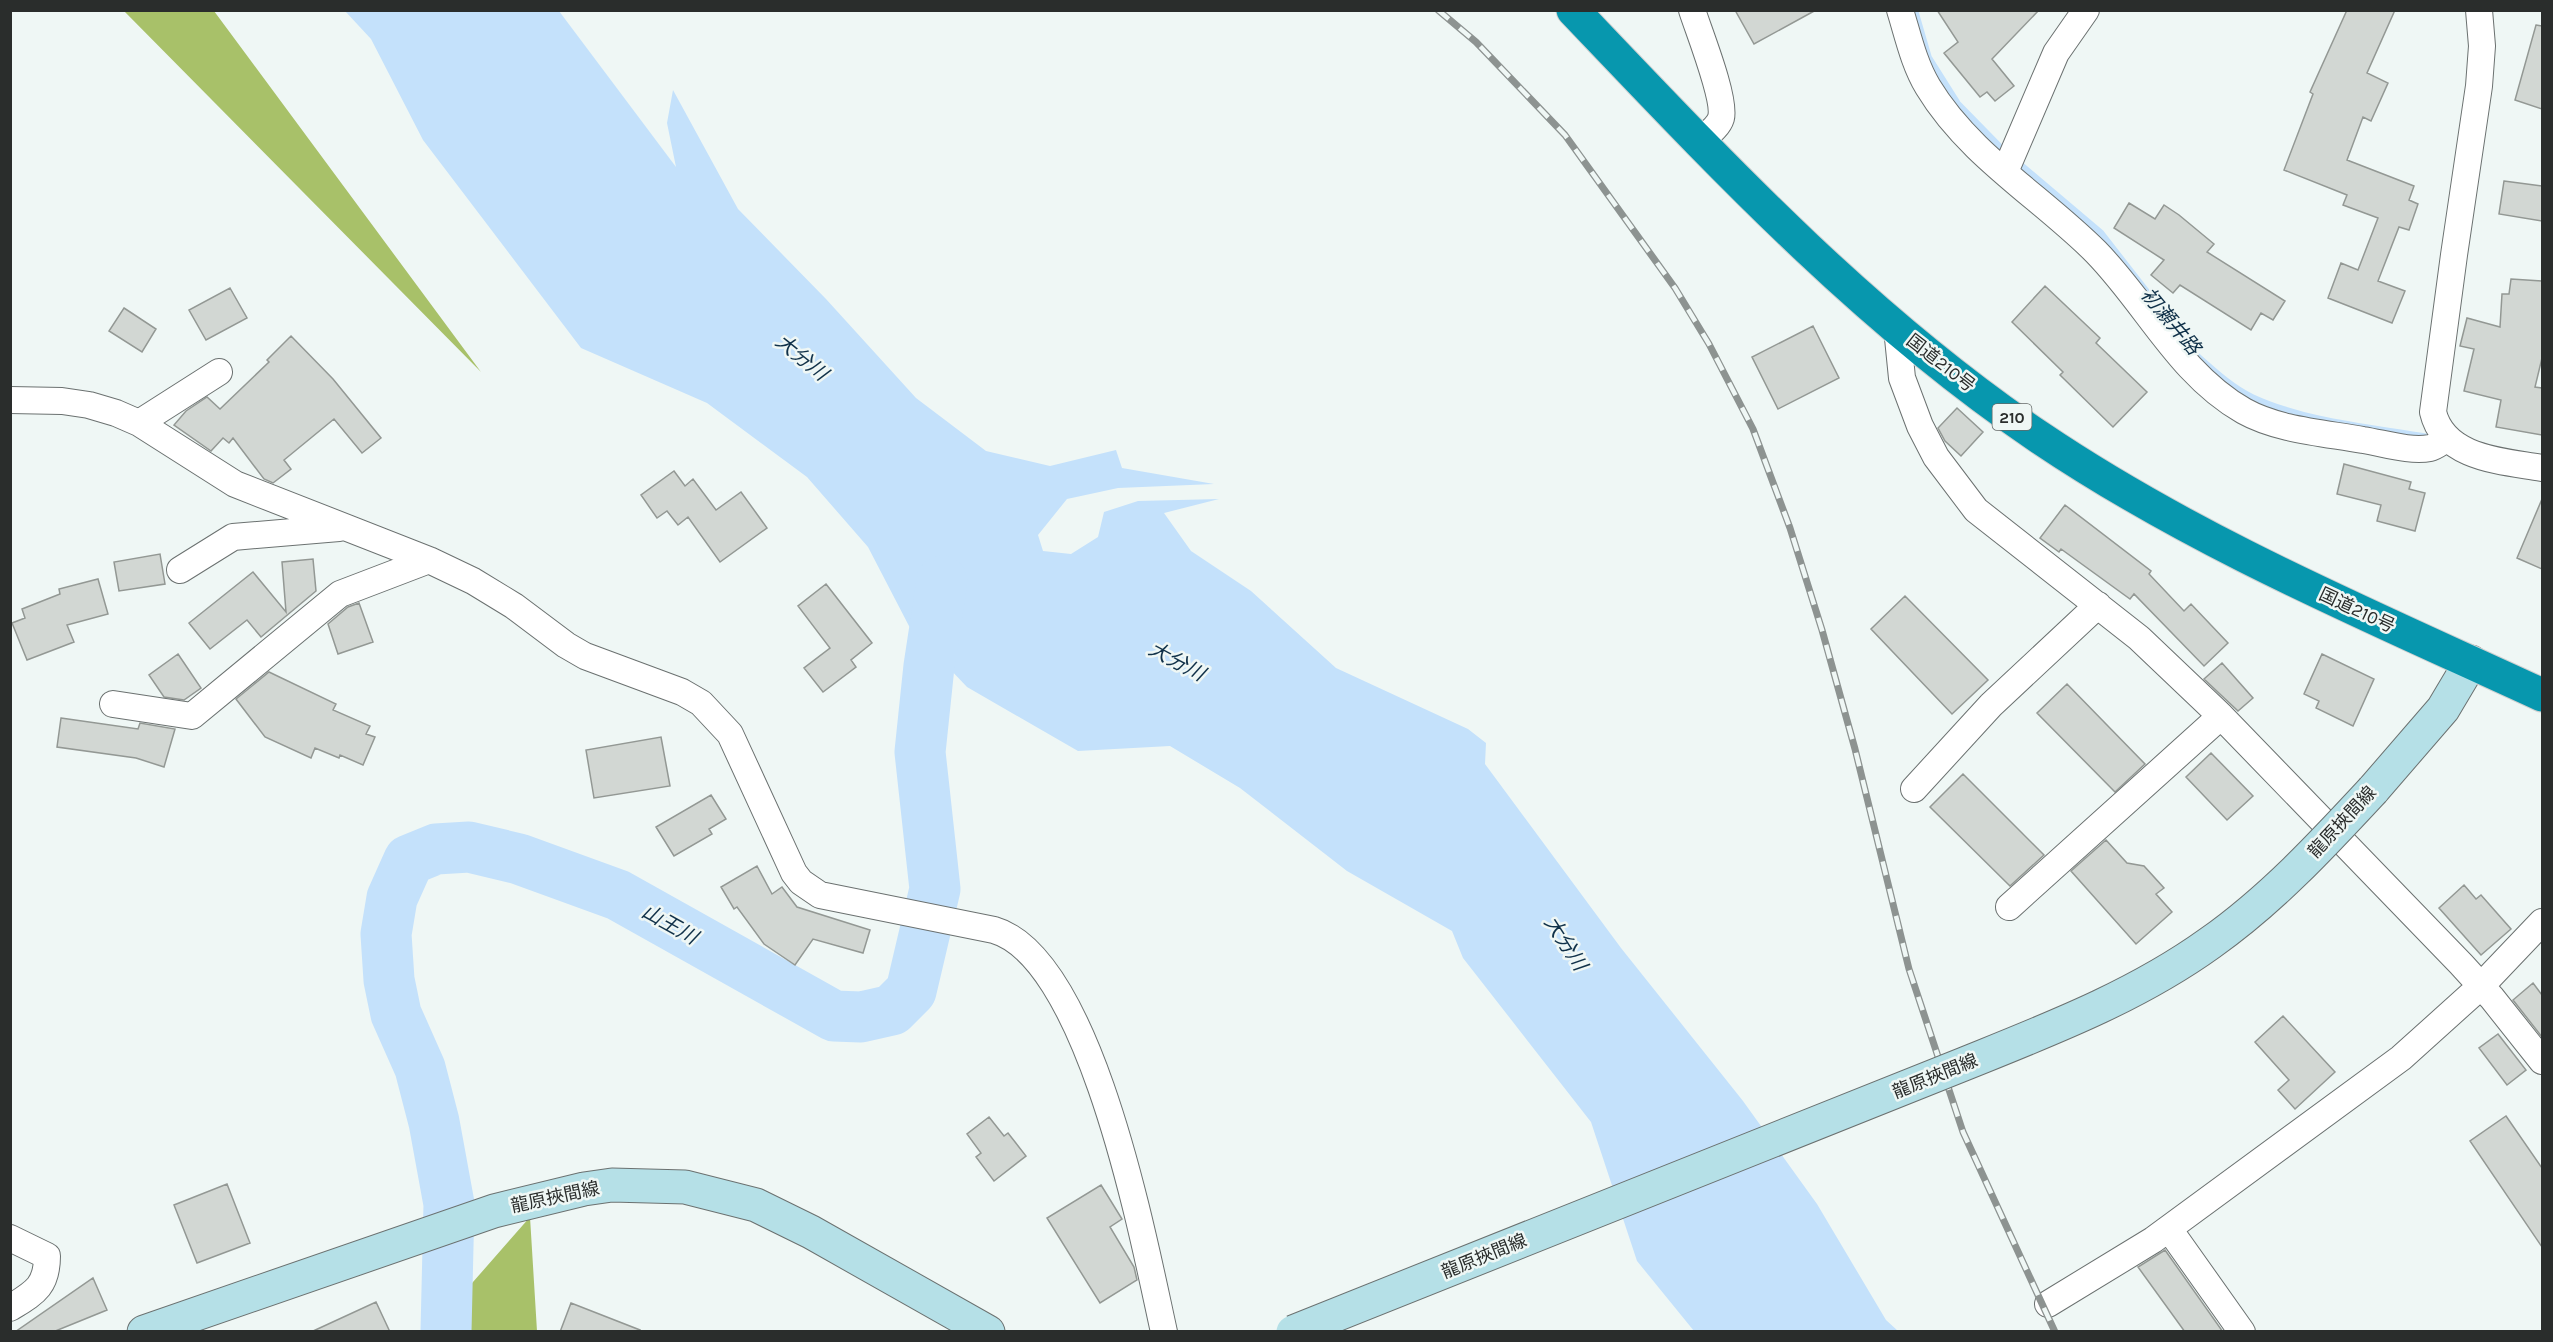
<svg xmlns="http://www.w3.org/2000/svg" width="2553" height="1342" font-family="Karla,'Noto Sans JP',sans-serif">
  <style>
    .forest { fill: #a8c169 }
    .water { fill: #c4e1fb }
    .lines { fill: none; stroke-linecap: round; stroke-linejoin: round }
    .stream { stroke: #c4e1fb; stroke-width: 8 }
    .river { stroke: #c4e1fb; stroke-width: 51 }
    .building { fill: #d2d7d3; stroke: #939894; stroke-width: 1.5 }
    .street-casing { stroke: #6b7170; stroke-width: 28 }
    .secondary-casing { stroke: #6b7170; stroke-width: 35 }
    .highway-casing { stroke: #d0d1d1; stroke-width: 35 }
    .street { stroke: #fff; stroke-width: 26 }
    .secondary { stroke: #b5e0e7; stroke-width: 33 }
    .highway { stroke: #0797ae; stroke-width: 33 }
    .rail-casing { stroke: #8d9391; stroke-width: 7 }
    .rail { stroke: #eff7f5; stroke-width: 4.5; stroke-dasharray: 14; stroke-linecap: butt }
    .secondary-bridge-casing { stroke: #6b7170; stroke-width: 35; stroke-linecap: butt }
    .secondary-bridge { stroke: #b5e0e7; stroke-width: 33 }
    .labels { text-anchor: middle; stroke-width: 5; stroke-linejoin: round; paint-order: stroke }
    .shield { fill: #eff7f5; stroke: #656a68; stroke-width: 1.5 }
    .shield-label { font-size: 16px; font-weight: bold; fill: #2a2d2c }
    .street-label { font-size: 18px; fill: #2a2d2c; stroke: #eff7f5 }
    .water-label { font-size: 20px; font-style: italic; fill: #103149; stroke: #eff7f5 }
  </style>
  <rect width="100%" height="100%" fill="#eff7f5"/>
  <path class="forest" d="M 124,11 L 214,11 L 481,372 Z
    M 530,1217 L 537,1331 L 430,1331 Z"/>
  <path class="water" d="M 345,11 L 559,11 L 676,167 L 667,123 L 673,90 L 738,209 L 826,299 L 916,398 L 986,451 L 1050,466 L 1116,450 L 1122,468 L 1214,484 L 1118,488 L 1067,499 L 1038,535 L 1043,551 L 1071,554 L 1098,537 L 1104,512 L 1138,501 L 1219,499 L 1164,513 L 1191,551 L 1251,591 L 1336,668 L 1468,729 L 1486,743 L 1485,764 L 1621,948 L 1743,1101 L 1817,1204 L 1886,1320 L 1898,1331 L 1694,1331 L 1637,1261 L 1591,1122 L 1463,958 L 1452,931 L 1347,871 L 1240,788 L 1170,746 L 1078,751 L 967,687 L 909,626 L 868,547 L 807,477 L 707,403 L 581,348 L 423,140 L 371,39 Z"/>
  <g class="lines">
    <path class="stream" d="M 1914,10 L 1928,58 L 1957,104 L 2003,151 L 2100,233 L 2146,292
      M 2196,356 C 2213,371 2231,388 2252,398 C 2306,423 2370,428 2428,438"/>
    <path class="river" d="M 446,1332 L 449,1204 L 434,1122 L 420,1068 L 396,1014 L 389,980 L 386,934 L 392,898 L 409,860 L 436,849 L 469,847 L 519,859 L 618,895 L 834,1016 L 861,1017 L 892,1010 L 911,991 L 935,889 L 920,752 L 929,666 L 942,581"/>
  </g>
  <path class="building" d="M 1735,10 L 1816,10 L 1754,44 Z
    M 1937,10 L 2039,10 L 1992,59 L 2014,86 L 1995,101 L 1987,92 L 1980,97 L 1944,53 L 1958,42 Z
    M 2347,10 L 2395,10 L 2367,73 L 2388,83 L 2371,121 L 2363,117 L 2347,160 L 2414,186 L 2409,200 L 2418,204 L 2409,230 L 2399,227 L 2378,281 L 2405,291 L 2392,323 L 2328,298 L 2341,263 L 2358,270 L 2378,218 L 2343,205 L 2347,195 L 2284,170 L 2313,94 L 2310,92 Z
    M 2536,25 L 2542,26 L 2542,109 L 2515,100 Z
    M 2504,181 L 2542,186 L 2542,221 L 2499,214 Z
    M 2129,203 L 2155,219 L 2164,205 L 2179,215 L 2214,244 L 2207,252 L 2285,301 L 2273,320 L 2261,313 L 2251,330 L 2180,285 L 2173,293 L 2151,275 L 2164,260 L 2114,228 Z
    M 2511,279 L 2542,281 L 2542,358 L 2535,387 L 2542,388 L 2542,435 L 2496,427 L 2501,400 L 2464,391 L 2474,349 L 2460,346 L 2467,318 L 2500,327 L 2502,294 L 2509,294 Z
    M 2045,286 L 2100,338 L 2096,343 L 2147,392 L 2113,427 L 2060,375 L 2063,372 L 2012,322 Z
    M 230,288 L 247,318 L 206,340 L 189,310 Z
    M 124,308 L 156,329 L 142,352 L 109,331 Z
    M 1813,326 L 1839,378 L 1778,409 L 1752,357 Z
    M 291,336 L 333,379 L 381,438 L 362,453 L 334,419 L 284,460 L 291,469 L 273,483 L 264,479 L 233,438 L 229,443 L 223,438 L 211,451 L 174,425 L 186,411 L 207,397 L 220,409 L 269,362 L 267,360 Z
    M 1957,408 L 1983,432 L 1961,456 L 1945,441 L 1938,428 Z
    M 2344,464 L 2411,482 L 2409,489 L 2425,493 L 2415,531 L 2377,521 L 2381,505 L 2337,494 Z
    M 674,471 L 685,486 L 693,479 L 716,510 L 741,492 L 767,528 L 720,562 L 688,517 L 678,525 L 667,511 L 657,518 L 641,495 Z
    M 2542,499 L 2542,569 L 2517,558 Z
    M 2065,505 L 2151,571 L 2149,574 L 2184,611 L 2191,604 L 2228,643 L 2204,666 L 2134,594 L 2130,599 L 2061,549 L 2059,552 L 2040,538 Z
    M 160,554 L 165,584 L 119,591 L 114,562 Z
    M 313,559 L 316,591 L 261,637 L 247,620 L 210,649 L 189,623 L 253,572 L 286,612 L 282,562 Z
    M 98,579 L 108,614 L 67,625 L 74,642 L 27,660 L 12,623 L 25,618 L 22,609 L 60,594 L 59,589 Z
    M 826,584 L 872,643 L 851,660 L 856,667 L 823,692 L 804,668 L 830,648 L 798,606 Z
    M 1905,596 L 1988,680 L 1952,714 L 1871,629 Z
    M 359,603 L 373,642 L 338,654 L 328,624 L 348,607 Z
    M 178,654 L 201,688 L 184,700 L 164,697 L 149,675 Z
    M 2322,654 L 2374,679 L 2353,726 L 2316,708 L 2319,701 L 2304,694 Z
    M 2222,663 L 2253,698 L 2238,711 L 2204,679 Z
    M 269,672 L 336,704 L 333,710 L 370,726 L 366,734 L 375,737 L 363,765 L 340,755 L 339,758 L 315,748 L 311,758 L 265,737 L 236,699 Z
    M 2067,684 L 2145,764 L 2115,792 L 2037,713 Z
    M 61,718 L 138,729 L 140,723 L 175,729 L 164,767 L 136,758 L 57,747 Z
    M 661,737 L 670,786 L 594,798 L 586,750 Z
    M 2211,753 L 2253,796 L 2227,820 L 2186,777 Z
    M 1963,774 L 2044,855 L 2010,886 L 1930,807 Z
    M 711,795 L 726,819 L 709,829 L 712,834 L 674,856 L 656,827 Z
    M 2106,840 L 2127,863 L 2144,866 L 2164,888 L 2156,894 L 2172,912 L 2136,944 L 2071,871 Z
    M 757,866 L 772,894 L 782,887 L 797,907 L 870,930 L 863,953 L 813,939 L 795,965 L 764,944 L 737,907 L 734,909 L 721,887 Z
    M 2464,885 L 2476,899 L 2481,895 L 2511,929 L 2481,955 L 2439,908 Z
    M 2533,983 L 2542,995 L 2542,1037 L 2513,1000 Z
    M 2283,1016 L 2335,1072 L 2295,1109 L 2278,1090 L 2289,1080 L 2255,1042 Z
    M 2498,1034 L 2526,1070 L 2507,1085 L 2479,1048 Z
    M 2506,1116 L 2542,1168 L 2542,1247 L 2470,1141 Z
    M 989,1117 L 1004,1136 L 1008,1133 L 1026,1156 L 994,1181 L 976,1157 L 981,1153 L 967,1134 Z
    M 227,1184 L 250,1243 L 197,1263 L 174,1205 Z
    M 1101,1185 L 1122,1219 L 1110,1227 L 1134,1267 L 1137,1280 L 1100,1303 L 1047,1218 Z
    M 2165,1250 L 2223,1332 L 2185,1332 L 2138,1267 Z
    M 93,1278 L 107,1310 L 53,1332 L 15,1332 Z
    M 376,1302 L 390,1332 L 311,1332 Z
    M 571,1303 L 640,1330 L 639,1332 L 560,1332 Z"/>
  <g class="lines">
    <g class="street-casing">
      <path id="street" d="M 1692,10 C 1699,32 1726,99 1721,118 C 1718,128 1706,135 1699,142
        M 1900,10 C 1908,36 1914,64 1928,87 C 1969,155 2041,197 2096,252 C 2147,304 2179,374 2244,411 C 2278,430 2324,433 2363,440 C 2383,443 2410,452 2430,448 C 2435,447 2441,442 2446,439
        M 2479,10 L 2482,46 L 2479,86 L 2454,255 L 2433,412 C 2444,459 2503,461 2542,468
        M 2005,172 L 2056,53 L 2086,10
        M 1897,328 L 1902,378 L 1920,426 L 1936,457 L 1976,510 L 2139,638 L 2221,716 L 2461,964 L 2492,998 L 2542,1061
        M 10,400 L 62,401 L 89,405 L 116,413 L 139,423 L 235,484 L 429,560 L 473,581 L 514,606 L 566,645 L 585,656 L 682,692 L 701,703 L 730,734 L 794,873 L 801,882 L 820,895 L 994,930 C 1091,958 1144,1242 1164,1332
        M 139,423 L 219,372
        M 180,570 L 233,537 L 339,528
        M 113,704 L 192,716 L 340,594 L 429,560
        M 1914,789 L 1991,705 L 2098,605
        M 2009,907 L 2221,716
        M 2169,1229 L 2242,1332
        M 10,1238 L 47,1256 C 47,1287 34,1293 10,1308
        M 2048,1304 L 2153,1240 L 2401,1058 L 2481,986 L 2542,922"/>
    </g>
    <g class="secondary-casing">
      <path id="secondary" d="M 2373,790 L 2443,709 L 2471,662
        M 144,1332 L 494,1211 L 584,1189 L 612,1185 L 685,1187 L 756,1205 L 811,1232 L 988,1332"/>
    </g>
    <g class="highway-casing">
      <path id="highway" d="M 1573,10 C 1718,162 1863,318 2039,437 C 2196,543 2371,616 2542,695"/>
    </g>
    <use href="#street" class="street"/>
    <use href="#secondary" class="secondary"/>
    <use href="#highway" class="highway"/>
    <g class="rail-casing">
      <path id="rail" d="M 1438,10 L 1476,42 L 1565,135 L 1675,288 L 1709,344 L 1753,429 L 1790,528 L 1822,630 L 1855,749 L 1909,969 L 1963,1132 L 2055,1332"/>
    </g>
    <use href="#rail" class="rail"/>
    <g class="secondary-bridge-casing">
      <path id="secondary-bridge" d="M 1293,1332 L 1964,1064 C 2048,1030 2135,997 2210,943 C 2271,900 2322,845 2373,790"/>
    </g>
    <use href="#secondary-bridge" class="secondary-bridge"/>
  </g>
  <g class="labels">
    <rect class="shield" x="1992.5" y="404" width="39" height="26" rx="4.5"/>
    <g class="shield-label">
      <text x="2012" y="423">210</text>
    </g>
    <g class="street-label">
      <text transform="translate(1941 363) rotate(38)" y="6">国道210号</text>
      <text transform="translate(2357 610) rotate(25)" y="6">国道210号</text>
      <text transform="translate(2342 822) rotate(-47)" y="6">龍原挾間線</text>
      <text transform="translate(1935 1076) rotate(-22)" y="6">龍原挾間線</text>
      <text transform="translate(555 1197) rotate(-12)" y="6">龍原挾間線</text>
      <text transform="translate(1484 1256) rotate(-22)" y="6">龍原挾間線</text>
    </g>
    <g class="water-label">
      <text transform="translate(2171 321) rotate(50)" y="7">初瀬井路</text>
      <text transform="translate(802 357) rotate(39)" y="7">大分川</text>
      <text transform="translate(1177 661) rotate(28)" y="7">大分川</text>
      <text transform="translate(670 924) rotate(29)" y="7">山王川</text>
      <text transform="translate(1566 943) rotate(57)" y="7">大分川</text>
    </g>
  </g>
  <rect width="2553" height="1342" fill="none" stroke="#2a2d2c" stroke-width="24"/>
</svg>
